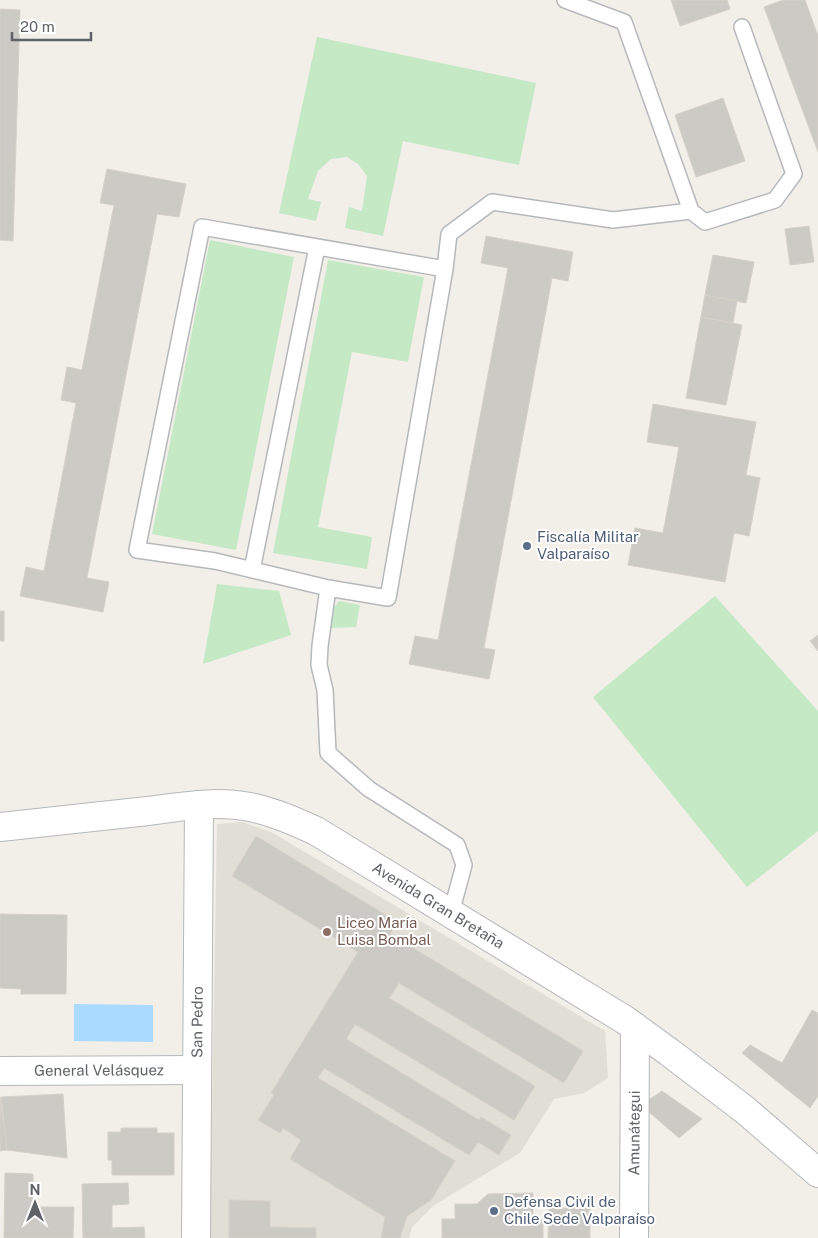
<svg xmlns="http://www.w3.org/2000/svg" width="818" height="1238" font-family="'Public Sans',sans-serif">
  <style>
    .education { fill: #e1ded6 }
    .green { fill: #c5e8c5 }
    .water { fill: #aadaff }
    .building { fill: #cccac5; stroke: #d6d1c6 }
    .lines { fill: none; stroke-linecap: round; stroke-linejoin: round }
    .lane-casing { stroke: #b5b8bc; stroke-width: 18 }
    .street-casing { stroke: #b5b8bc; stroke-width: 30 }
    .lane { stroke: #fff; stroke-width: 15 }
    .street { stroke: #fff; stroke-width: 28 }
    .service-dot { fill: #5c6f8a; stroke: #fff; stroke-width: 2 }
    .education-dot { fill: #8d6e63; stroke: #fff; stroke-width: 2 }
    .labels { text-anchor: middle; stroke-width: 4; stroke-linejoin: round; paint-order: stroke }
    .service-label { font-size: 15px; fill: #4e5e75; stroke: #fff; text-anchor: start }
    .street-label { font-size: 15px; fill: #5f6368; stroke: #fff }
    .education-label { font-size: 15px; fill: #785e54; stroke: #fff; text-anchor: start }
  </style>
  <rect width="100%" height="100%" fill="#f1efe8"/>
  <path class="education" d="M 242,822 L 273,833 L 605,1031 L 608,1078 L 584,1093 L 554,1099 L 520,1153 L 433,1206 L 412,1227 L 409,1238 L 210,1238 L 217,824 Z"/>
  <path class="green" d="M 317,37 L 536,83 L 519,165 L 403,141 L 383,236 L 345,228 L 349,207 L 362,211 L 367,176 L 358,164 L 347,157 L 331,159 L 318,171 L 308,199 L 321,202 L 316,221 L 279,213 Z
    M 210,240 L 294,257 L 236,550 L 152,534 Z
    M 328,260 L 424,277 L 408,362 L 352,352 L 318,527 L 372,537 L 367,569 L 273,553 Z
    M 217,584 L 279,591 L 291,635 L 203,664 Z
    M 715,596 L 818,711 L 818,831 L 747,887 L 593,697 Z
    M 339,601 L 360,605 L 356,627 L 328,628 L 328,616 Z"/>
  <path class="water" d="M 74,1004 L 153,1005 L 153,1042 L 74,1041 Z"/>
  <path class="building" d="M 671,0 L 727,0 L 730,9 L 680,26 Z
    M 783,0 L 805,0 L 818,36 L 818,152 L 764,7 Z
    M 0,9 L 20,10 L 13,241 L 0,240 Z
    M 723,98 L 745,161 L 696,177 L 675,115 Z
    M 107,169 L 186,184 L 179,217 L 157,214 L 87,578 L 109,582 L 103,612 L 20,596 L 26,567 L 44,571 L 76,403 L 61,400 L 67,367 L 82,370 L 114,205 L 100,203 Z
    M 809,226 L 814,262 L 790,265 L 785,229 Z
    M 486,236 L 573,252 L 568,281 L 552,278 L 484,648 L 495,650 L 489,679 L 409,664 L 415,636 L 438,640 L 508,268 L 481,263 Z
    M 713,255 L 754,262 L 746,303 L 705,295 Z
    M 705,295 L 737,301 L 733,323 L 701,317 Z
    M 701,317 L 742,325 L 726,405 L 686,398 Z
    M 653,404 L 756,422 L 746,475 L 760,478 L 749,536 L 734,533 L 725,582 L 628,565 L 635,528 L 663,533 L 679,447 L 647,442 Z
    M 0,611 L 4,611 L 4,641 L 0,641 Z
    M 818,635 L 818,651 L 810,641 Z
    M 256,836 L 397,922 L 390,934 L 583,1051 L 564,1083 L 399,983 L 389,998 L 535,1086 L 514,1120 L 355,1024 L 346,1039 L 479,1120 L 481,1117 L 511,1135 L 499,1155 L 478,1142 L 469,1155 L 324,1068 L 318,1078 L 455,1161 L 431,1200 L 407,1216 L 400,1238 L 381,1238 L 385,1217 L 290,1159 L 301,1140 L 283,1128 L 280,1133 L 258,1120 L 274,1095 L 271,1093 L 358,952 L 232,876 Z
    M 0,914 L 67,915 L 66,994 L 21,994 L 21,989 L 0,988 Z
    M 812,1010 L 818,1013 L 818,1096 L 810,1108 L 742,1053 L 750,1045 L 782,1063 Z
    M 662,1091 L 702,1119 L 679,1138 L 641,1105 Z
    M 63,1094 L 67,1158 L 7,1150 L 1,1097 Z
    M 0,1097 L 7,1150 L 0,1151 Z
    M 121,1128 L 157,1128 L 157,1133 L 174,1133 L 174,1175 L 112,1175 L 112,1160 L 108,1160 L 108,1132 L 121,1132 Z
    M 5,1173 L 33,1174 L 33,1207 L 74,1207 L 73,1238 L 4,1238 Z
    M 128,1183 L 129,1204 L 112,1205 L 112,1228 L 144,1227 L 145,1238 L 83,1238 L 82,1184 Z
    M 533,1193 L 533,1220 L 543,1220 L 543,1238 L 442,1238 L 442,1219 L 455,1219 L 455,1204 L 477,1204 L 488,1194 Z
    M 229,1200 L 270,1201 L 270,1227 L 316,1228 L 316,1238 L 229,1238 Z
    M 549,1208 L 590,1208 L 590,1238 L 548,1238 Z"/>
  <g class="lines">
    <g class="lane-casing">
      <path id="lane" d="M 565,0 L 624,22 L 691,211 L 705,222 L 775,200 L 794,174 L 742,27
        M 202,227 L 445,269 L 388,598 L 328,588 L 215,561 L 137,550 Z
        M 445,269 L 449,234 L 492,202 L 613,220 L 691,211
        M 252,570 L 317,247
        M 328,588 L 320,646 L 319,665 L 325,690 L 328,753 L 369,789 L 457,845 L 464,865 L 451,913"/>
    </g>
    <g class="street-casing">
      <g id="street">
        <path id="s1" d="M 0,827 C 49,822 99,816 148,811 C 179,807 213,801 244,806 C 269,810 292,820 316,831 L 625,1020 L 669,1052 L 745,1110 L 818,1173"/>
        <path id="s2" d="M 0,1071 L 197,1070"/>
        <path id="s3" d="M 196,1238 L 199,805"/>
        <path id="s4" d="M 634,1238 L 635,1027"/>
      </g>
    </g>
    <use href="#lane" class="lane"/>
    <use href="#street" class="street"/>
  </g>
  <g class="service-dot">
    <circle cx="527" cy="546" r="5"/>
    <circle cx="494" cy="1211" r="5"/>
  </g>
  <circle class="education-dot" cx="327" cy="932" r="5"/>
  <g class="labels">
    <g class="service-label">
      <text x="537" y="542">Fiscalía Militar<tspan x="537" dy="17">Valparaíso</tspan></text>
      <text x="504" y="1207">Defensa Civil de<tspan x="504" dy="17">Chile Sede Valparaíso</tspan></text>
    </g>
    <g class="street-label">
      <text dy="5" stroke="none"><textPath href="#s1" startOffset="465">Avenida Gran Bretaña</textPath></text>
      <text dy="5" stroke="none"><textPath href="#s3" startOffset="216">San Pedro</textPath></text>
      <text dy="5" stroke="none"><textPath href="#s2" startOffset="99">General Velásquez</textPath></text>
      <text dy="5" stroke="none"><textPath href="#s4" startOffset="105">Amunátegui</textPath></text>
    </g>
    <g class="education-label">
      <text x="337" y="928">Liceo María<tspan x="337" dy="17">Luisa Bombal</tspan></text>
    </g>
  </g>
  <g transform="translate(35 1203)" stroke="#ffffff" stroke-width="4" paint-order="stroke">
  <path d="M0-4L9 19L0 12L-9 19Z" fill="#5f6368"/>
  <text y="-8" font-size="14" font-weight="bold" text-anchor="middle" fill="#5f6368">N</text>
  </g>
  <path d="M12 32v8h79v-8" fill="none" stroke="#5f6368" stroke-width="2.5"/>
  <text x="20" y="32" font-size="15" fill="#5f6368" stroke="#ffffff" stroke-width="4" paint-order="stroke">20 m</text>
</svg>
